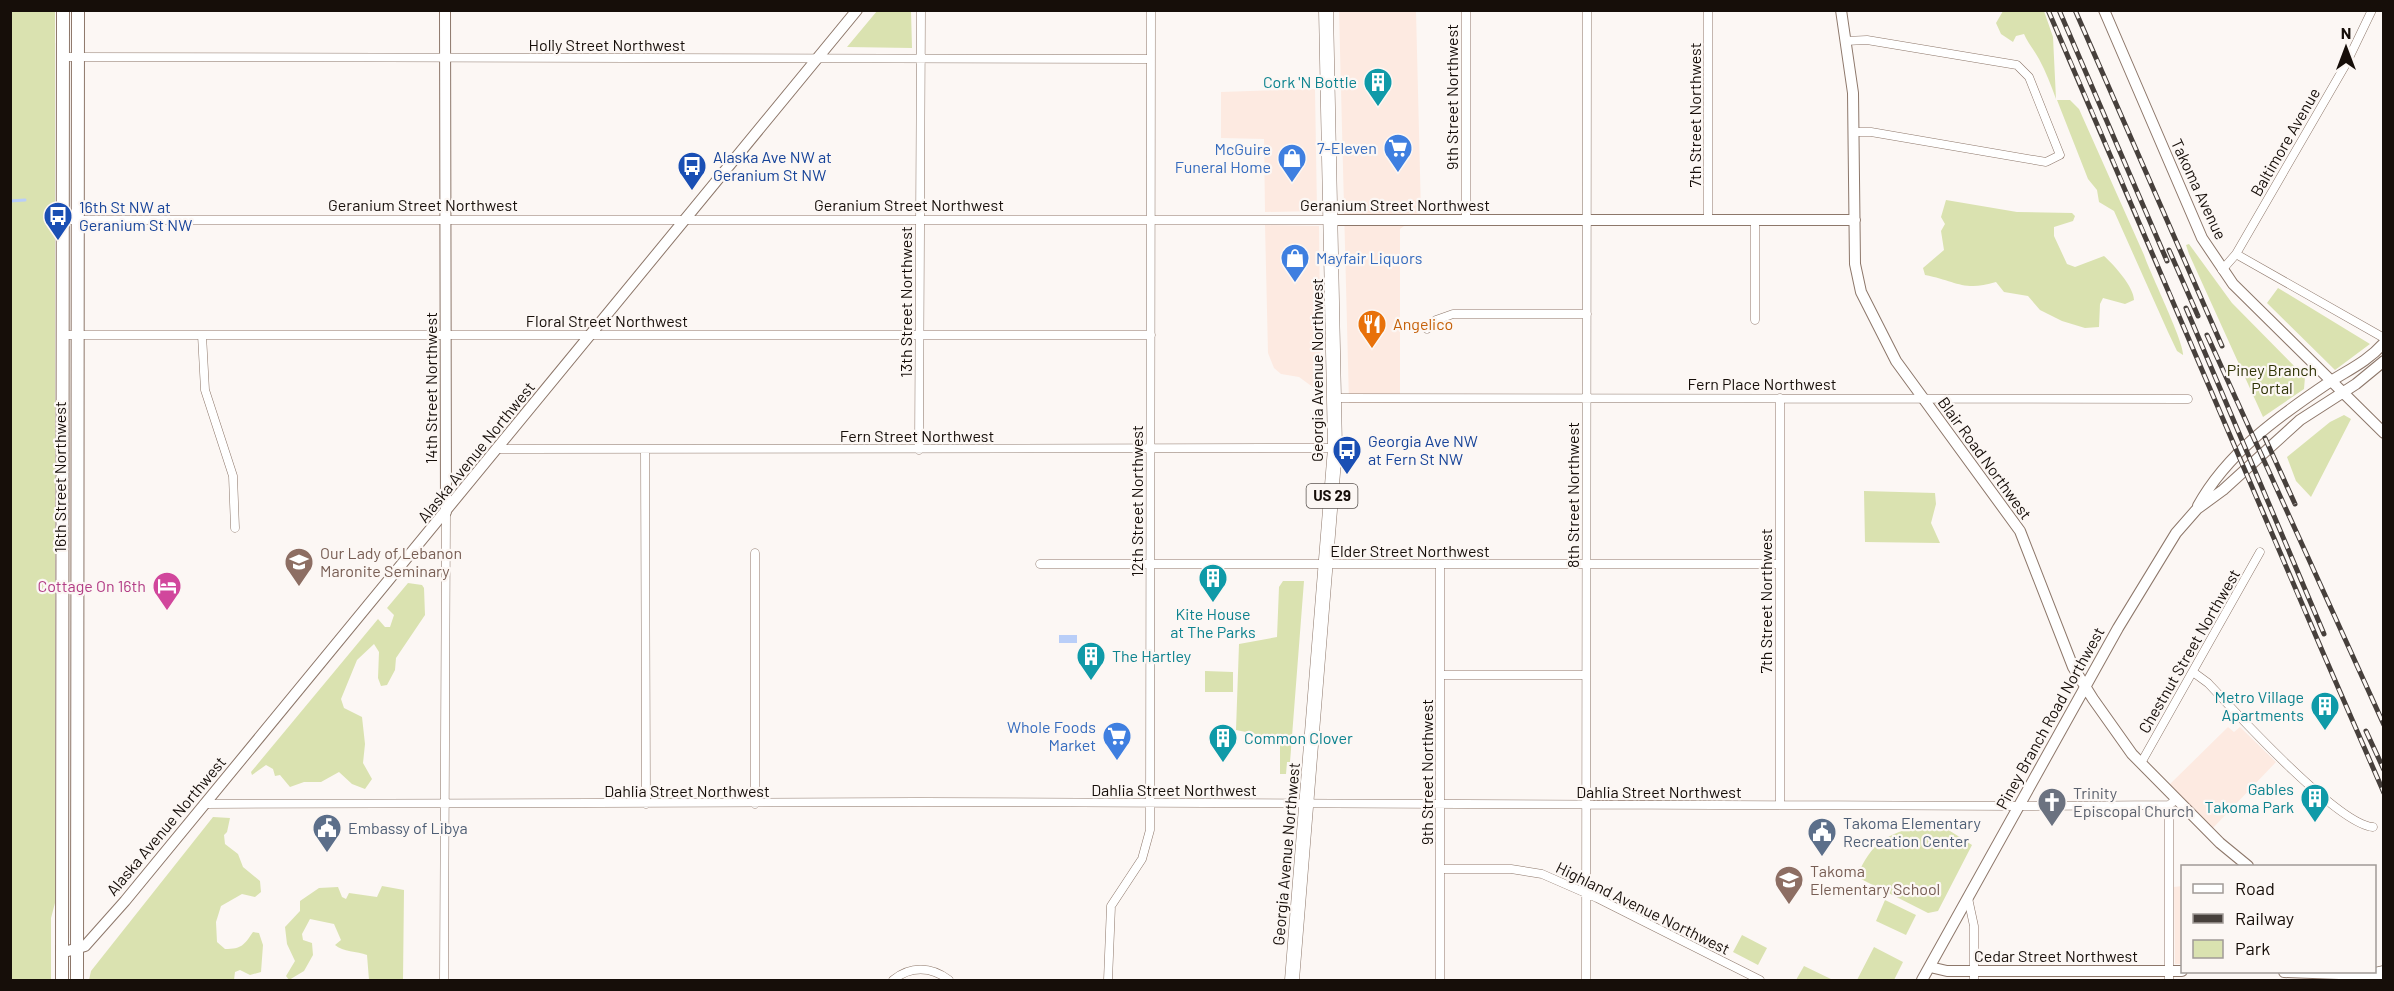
<svg xmlns="http://www.w3.org/2000/svg" width="2394" height="991" font-family="Barlow,sans-serif">
  <style>
    .commercial { fill: #fdeae1 }
    .green { fill: #dae2b0 }
    .water { fill: #b9cef8 }
    .lines { fill: none; stroke-linecap: round; stroke-linejoin: round }
    .stream { stroke: #b9cef8; stroke-width: 3 }
    .street-casing { stroke: #8d776a; stroke-width: 9 }
    .secondary-casing { stroke: #8d776a; stroke-width: 12 }
    .primary-casing { stroke: #8d776a; stroke-width: 14 }
    .highway-casing { stroke: #8d776a; stroke-width: 15 }
    .street { stroke: #fff; stroke-width: 8 }
    .secondary { stroke: #fff; stroke-width: 10 }
    .primary { stroke: #fff; stroke-width: 12 }
    .highway { stroke: #fff; stroke-width: 14 }
    .rail-casing { stroke: #47403c; stroke-width: 5 }
    .rail { stroke: #fcf7f4; stroke-width: 3; stroke-dasharray: 9; stroke-linecap: butt }
    .labels { text-anchor: middle; stroke-width: 4.5; stroke-linejoin: round; paint-order: stroke }
    .shield { fill: #fcf7f4; stroke: #5b5450; stroke-width: 1.5 }
    .shield-label { font-size: 15px; font-weight: bold; fill: #160e09 }
    .street-label { font-size: 16px; fill: #160e09; stroke: #fcf7f4 }
    .culture-label { font-size: 16px; fill: #0d838f; stroke: #fcf7f4; text-anchor: end }
    .shop-label { font-size: 16px; fill: #366cbe; stroke: #fcf7f4; text-anchor: end }
    .transit-label { font-size: 16px; fill: #164399; stroke: #fcf7f4; text-anchor: start }
    .food-label { font-size: 16px; fill: #c56008; stroke: #fcf7f4; text-anchor: start }
    .park-label { font-size: 16px; fill: #2f3305; stroke: #fcf7f4 }
    .education-label { font-size: 16px; fill: #785e54; stroke: #fcf7f4; text-anchor: start }
    .hotel-label { font-size: 16px; fill: #b23c85; stroke: #fcf7f4; text-anchor: end }
    .worship-label { font-size: 16px; fill: #5b616d; stroke: #fcf7f4; text-anchor: start }
    .service-label { font-size: 16px; fill: #4e5e75; stroke: #fcf7f4; text-anchor: start }
  </style>
  <rect width="100%" height="100%" fill="#fcf7f4"/>
  <path class="commercial" d="M 1339,11 L 1416,11 L 1421,213 L 1400,229 L 1400,403 L 1349,403 Z
    M 1315,89 L 1317,211 L 1265,212 L 1264,139 L 1221,138 L 1221,92 Z
    M 1265,225 L 1319,226 L 1321,393 L 1299,377 L 1281,374 L 1274,368 L 1268,353 Z
    M 2228,727 L 2234,732 L 2240,727 L 2276,762 L 2212,829 L 2169,785 Z
    M 2182,886 L 2182,964 L 2175,964 L 2174,887 Z"/>
  <path class="green" d="M 10,11 L 55,11 L 55,903 L 51,918 L 51,980 L 10,980 Z
    M 877,11 L 911,11 L 912,48 L 847,47 Z
    M 2003,11 L 2044,11 L 2053,37 L 2056,99 C 2051,85 2046,72 2039,59 C 2034,50 2028,43 2024,34 L 2016,36 L 2013,42 L 2001,34 L 1996,23 Z
    M 2057,100 L 2070,100 L 2079,109 L 2144,255 C 2150,273 2185,344 2183,355 L 2177,351 L 2168,332 L 2114,211 L 2099,202 L 2097,190 L 2088,179 Z
    M 1946,200 L 2017,212 L 2072,213 L 2075,216 L 2073,221 L 2054,227 L 2054,236 L 2067,264 L 2075,267 L 2104,256 C 2114,265 2134,287 2134,300 L 2125,304 L 2103,298 L 2100,304 L 2099,327 L 2085,328 L 2062,321 L 2040,310 L 2028,296 L 2004,292 L 1996,282 C 1964,292 1956,281 1925,275 L 1923,268 L 1944,250 L 1941,231 L 1945,224 L 1941,217 Z
    M 2189,244 L 2232,303 L 2305,377 L 2304,389 L 2263,417 L 2189,254 L 2186,245 Z
    M 2278,288 L 2370,344 L 2335,370 L 2267,303 Z
    M 2344,415 L 2351,419 L 2311,497 L 2296,481 L 2287,457 L 2330,422 Z
    M 1864,491 L 1935,493 L 1936,504 L 1931,523 L 1940,543 L 1865,542 Z
    M 1283,581 L 1304,581 L 1290,762 L 1287,762 L 1286,774 L 1280,774 L 1280,739 L 1236,730 L 1239,644 L 1277,637 L 1279,587 Z
    M 408,583 L 422,585 L 424,588 L 425,615 L 396,658 L 395,670 L 387,685 L 381,686 L 378,678 L 379,652 L 374,644 L 357,660 L 341,699 L 344,708 L 362,717 L 365,744 L 363,763 L 372,779 L 365,789 L 352,784 L 339,772 L 321,782 L 304,782 L 290,787 L 280,775 L 275,776 L 273,769 L 266,765 L 252,775 L 251,772 L 378,619 L 385,627 L 390,627 L 394,615 L 387,608 Z
    M 1205,671 L 1233,672 L 1233,692 L 1205,692 Z
    M 213,817 L 230,818 L 227,832 L 224,835 L 225,844 L 238,854 L 243,867 L 260,881 L 261,892 L 255,897 L 242,894 L 221,906 L 216,922 L 217,942 L 225,949 C 242,949 244,945 253,932 L 259,933 L 263,945 L 261,972 L 250,975 L 240,970 L 235,972 L 234,980 L 89,980 L 91,971 Z
    M 1922,825 L 1947,829 L 1972,845 L 1938,911 L 1928,913 L 1857,877 C 1871,842 1887,834 1922,825 Z
    M 382,886 L 404,890 L 403,980 L 369,980 L 367,955 C 357,951 343,952 335,945 L 341,940 L 334,924 L 310,919 L 302,934 L 303,940 L 312,943 L 313,955 L 304,971 L 289,980 L 286,976 L 295,961 L 287,944 L 285,927 L 300,911 L 300,901 L 319,888 L 338,887 L 342,897 L 346,899 L 349,893 L 377,897 Z
    M 1885,900 L 1916,915 L 1906,935 L 1876,921 Z
    M 1742,935 L 1767,948 L 1758,965 L 1733,952 Z
    M 1874,947 L 1903,962 L 1894,980 L 1857,980 Z
    M 1804,966 L 1833,980 L 1796,980 Z"/>
  <path class="water" d="M 1059,635 L 1077,635 L 1077,643 L 1059,643 Z"/>
  <g class="lines">
    <path class="stream" d="M 10,201 L 25,200"/>
    <g class="street-casing">
      <path id="street" d="M 1466,10 L 1466,220
        M 1708,10 L 1708,220
        M 1845,41 L 1867,40 L 2017,65 L 2029,77 L 2060,155 L 2046,162 L 1871,132 L 1854,132
        M 63,57 L 1151,59
        M 63,220 L 1333,220
        M 2236,254 L 2346,64 L 2372,10
        M 2222,270 L 2236,254 L 2384,338
        M 1755,320 L 1755,220
        M 1427,329 L 1436,320 L 1453,314 L 1587,314
        M 62,335 L 1151,335
        M 202,335 L 205,390 L 233,476 L 235,528
        M 1336,398 L 2188,399
        M 498,449 L 1335,448
        M 645,449 L 646,804
        M 919,450 L 921,10
        M 755,553 L 755,804
        M 1040,564 L 1780,564
        M 2193,672 L 2208,683 C 2236,713 2338,825 2373,827
        M 1440,675 L 1586,675
        M 2141,763 L 2260,552
        M 204,804 L 919,802 L 2019,806 L 2169,805 L 2177,799
        M 1780,805 L 1780,398
        M 2169,805 L 2169,980
        M 1440,869 L 1511,869 L 1542,874 L 1597,898 L 1760,980
        M 1968,898 L 1974,926 L 1974,980
        M 444,980 L 446,512
        M 893,980 C 910,966 931,966 949,980
        M 1108,980 L 1111,906 L 1142,859 L 1150,830 L 1151,10
        M 1440,980 L 1440,564
        M 1586,980 L 1587,10"/>
    </g>
    <g class="secondary-casing">
      <path id="secondary" d="M 445,10 L 446,512
        M 1841,10 L 1853,93 L 1855,264 L 1861,292 L 1896,361 L 2020,531 L 2073,667 L 2093,699 L 2132,754 L 2220,843 L 2248,866
        M 2104,10 L 2202,238 L 2233,284 L 2384,433
        M 1333,220 L 1855,220
        M 2198,506 C 2227,453 2279,416 2328,383 C 2348,370 2367,362 2384,343
        M 61,953 L 85,946 L 125,901 L 857,10
        M 1930,967 L 1947,971 L 2182,971
        M 2284,972 L 2366,975 L 2384,980
        M 2366,975 L 2384,971
        M 1922,980 L 2118,628 L 2176,533 L 2197,509 L 2223,490 L 2300,420 L 2356,384 L 2384,361"/>
    </g>
    <g class="primary-casing">
      <path id="primary" d="M 62,980 L 63,10
        M 77,980 L 78,10"/>
    </g>
    <g class="highway-casing">
      <path id="highway" d="M 1292,980 L 1335,448 L 1326,10"/>
    </g>
    <use href="#street" class="street"/>
    <use href="#secondary" class="secondary"/>
    <use href="#primary" class="primary"/>
    <use href="#highway" class="highway"/>
    <g class="rail-casing">
      <path id="rail" d="M 2048,10 C 2161,271 2270,533 2384,793
        M 2059,10 L 2167,261
        M 2075,10 L 2222,346
        M 2169,250 L 2198,316
        M 2186,308 L 2324,634
        M 2207,335 L 2384,725
        M 2265,438 L 2295,504
        M 2366,731 L 2384,770"/>
    </g>
    <use href="#rail" class="rail"/>
  </g>
  <defs>
    <g id="building-pin" transform="scale(1.5)"><path d="M0 17L-7.5 6A9.5 9.5 0 1 1 7.5 6Z" fill="#0f9aa8" stroke="#fcf7f4"/><path d="M-4-6H4V6H1V3H-1V6H-4ZM-2.5-4.3h1.7v1.8h-1.7ZM.8-4.3h1.7v1.8H.8ZM-2.5-1h1.7V.8h-1.7ZM.8-1h1.7V.8H.8Z" fill="#fff"/></g>
    <g id="supermarket-pin" transform="scale(1.5)"><path d="M0 17L-7.5 6A9.5 9.5 0 1 1 7.5 6Z" fill="#3f7fe0" stroke="#fcf7f4"/><path d="M-6-5.5h2.5l.6 2H6L4.5 2H-2.5L-4.4-4H-6ZM-1.5 3.2a1.3 1.3 0 1 0 .1 0ZM3 3.2a1.3 1.3 0 1 0 .1 0Z" fill="#fff"/></g>
    <g id="shop-pin" transform="scale(1.5)"><path d="M0 17L-7.5 6A9.5 9.5 0 1 1 7.5 6Z" fill="#3f7fe0" stroke="#fcf7f4"/><path d="M-5-2.5h2.3a2.7 3.5 0 0 1 5.4 0H5L5.5 6h-11ZM-1.5-2.5h3a1.5 2.3 0 0 0-3 0Z" fill="#fff"/></g>
    <g id="bus-pin" transform="scale(1.5)"><path d="M0 17L-7.5 6A9.5 9.5 0 1 1 7.5 6Z" fill="#1a4fb4" stroke="#fcf7f4"/><path d="M-5-6H5V4H4V6H2V4H-2V6H-4V4H-5ZM-3.5-4V0h7V-4ZM-3.5 1.2v1.5H-2V1.2ZM2 1.2v1.5H3.5V1.2Z" fill="#fff"/></g>
    <g id="restaurant-pin" transform="scale(1.5)"><path d="M0 17L-7.5 6A9.5 9.5 0 1 1 7.5 6Z" fill="#e8710a" stroke="#fcf7f4"/><path d="M-5-6h1v4h1v-4h1v4h1v-4h1v5L-1.5 .5V6h-2V.5L-5-1ZM5-6V6H3V1.5H1.5Q1.5-4 5-6Z" fill="#fff"/></g>
    <g id="university-pin" transform="scale(1.5)"><path d="M0 17L-7.5 6A9.5 9.5 0 1 1 7.5 6Z" fill="#8d6e63" stroke="#fcf7f4"/><path d="M0-5L7-2L0 1L-7-2ZM-4 1L0 2.5L4 1V4Q0 6-4 4Z" fill="#fff"/></g>
    <g id="hotel-pin" transform="scale(1.5)"><path d="M0 17L-7.5 6A9.5 9.5 0 1 1 7.5 6Z" fill="#d1479c" stroke="#fcf7f4"/><path d="M-6-4.5h1.5V1H6V5H4.5V3h-9V5H-6ZM-4 0a1.8 1.8 0 1 1 3.6 0ZM.5 0V-2.5h3Q6-2.5 6 0Z" fill="#fff"/></g>
    <g id="church-pin" transform="scale(1.5)"><path d="M0 17L-7.5 6A9.5 9.5 0 1 1 7.5 6Z" fill="#6b7280" stroke="#fcf7f4"/><path d="M-1.2-6h2.4v3.5h3.3v2.4h-3.3V6h-2.4V-.1h-3.3v-2.4h3.3Z" fill="#fff"/></g>
    <g id="civic-pin" transform="scale(1.5)"><path d="M0 17L-7.5 6A9.5 9.5 0 1 1 7.5 6Z" fill="#5c6f8a" stroke="#fcf7f4"/><path d="M-.6-6.5H3V-4.5H.6V-3L4-1V1h2V6H-6V1h2V-1L-.6-3ZM-1.2 2.5V6h2.4V2.5Z" fill="#fff"/></g>
    <g id="school-pin" transform="scale(1.5)"><path d="M0 17L-7.5 6A9.5 9.5 0 1 1 7.5 6Z" fill="#8d6e63" stroke="#fcf7f4"/><path d="M0-5L7-2L0 1L-7-2ZM-4 1L0 2.5L4 1V4Q0 6-4 4Z" fill="#fff"/></g>
  </defs>
  <g fill-rule="evenodd">
    <use href="#building-pin" x="1378" y="82"/>
    <use href="#supermarket-pin" x="1398" y="148"/>
    <use href="#shop-pin" x="1292" y="158"/>
    <use href="#bus-pin" x="692" y="166"/>
    <use href="#bus-pin" x="58" y="216"/>
    <use href="#shop-pin" x="1295" y="258"/>
    <use href="#restaurant-pin" x="1372" y="324"/>
    <use href="#bus-pin" x="1347" y="450"/>
    <use href="#university-pin" x="299" y="562"/>
    <use href="#building-pin" x="1213" y="578"/>
    <use href="#hotel-pin" x="167" y="586"/>
    <use href="#building-pin" x="1091" y="656"/>
    <use href="#building-pin" x="2325" y="706"/>
    <use href="#supermarket-pin" x="1117" y="736"/>
    <use href="#building-pin" x="1223" y="738"/>
    <use href="#building-pin" x="2315" y="798"/>
    <use href="#church-pin" x="2052" y="802"/>
    <use href="#civic-pin" x="327" y="828"/>
    <use href="#civic-pin" x="1822" y="832"/>
    <use href="#school-pin" x="1789" y="880"/>
  </g>
  <g class="labels">
    <rect class="shield" x="1306.5" y="484" width="51" height="24" rx="4.5"/>
    <g class="shield-label">
      <text x="1332" y="501">US 29</text>
    </g>
    <g class="street-label">
      <text x="607" y="51">Holly Street Northwest</text>
      <text transform="translate(1452 97) rotate(-90)" y="6">9th Street Northwest</text>
      <text transform="translate(1695 115) rotate(-90)" y="6">7th Street Northwest</text>
      <text transform="translate(2285 142) rotate(-60)" y="6">Baltimore Avenue</text>
      <text transform="translate(2199 189) rotate(65)" y="6">Takoma Avenue</text>
      <text x="423" y="211">Geranium Street Northwest</text>
      <text x="909" y="211">Geranium Street Northwest</text>
      <text x="1395" y="211">Geranium Street Northwest</text>
      <text transform="translate(906 302) rotate(-90)" y="6">13th Street Northwest</text>
      <text x="607" y="327">Floral Street Northwest</text>
      <text transform="translate(1317 370) rotate(-90)" y="6">Georgia Avenue Northwest</text>
      <text x="1762" y="390">Fern Place Northwest</text>
      <text transform="translate(431 388) rotate(-90)" y="6">14th Street Northwest</text>
      <text x="917" y="442">Fern Street Northwest</text>
      <text transform="translate(476 452) rotate(-51)" y="6">Alaska Avenue Northwest</text>
      <text transform="translate(1985 458) rotate(54)" y="6">Blair Road Northwest</text>
      <text transform="translate(60 477) rotate(-90)" y="6">16th Street Northwest</text>
      <text transform="translate(1573 495) rotate(-90)" y="6">8th Street Northwest</text>
      <text transform="translate(1137 501) rotate(-90)" y="6">12th Street Northwest</text>
      <text x="1410" y="557">Elder Street Northwest</text>
      <text transform="translate(1766 601) rotate(-90)" y="6">7th Street Northwest</text>
      <text transform="translate(2189 651) rotate(-60)" y="6">Chestnut Street Northwest</text>
      <text transform="translate(2050 718) rotate(-61)" y="6">Piney Branch Road Northwest</text>
      <text transform="translate(1427 772) rotate(-90)" y="6">9th Street Northwest</text>
      <text x="1174" y="796">Dahlia Street Northwest</text>
      <text x="687" y="797">Dahlia Street Northwest</text>
      <text x="1659" y="798">Dahlia Street Northwest</text>
      <text transform="translate(166 826) rotate(-50)" y="6">Alaska Avenue Northwest</text>
      <text transform="translate(1286 854) rotate(-85)" y="6">Georgia Avenue Northwest</text>
      <text transform="translate(1643 908) rotate(26)" y="6">Highland Avenue Northwest</text>
      <text x="2056" y="962">Cedar Street Northwest</text>
    </g>
    <g class="culture-label">
      <text x="1357" y="88">Cork 'N Bottle</text>
      <text x="1213" y="620" text-anchor="middle">Kite House<tspan x="1213" dy="18">at The Parks</tspan></text>
      <text x="1112" y="662" text-anchor="start">The Hartley</text>
      <text x="2304" y="703">Metro Village<tspan x="2304" dy="18">Apartments</tspan></text>
      <text x="1244" y="744" text-anchor="start">Common Clover</text>
      <text x="2294" y="795">Gables<tspan x="2294" dy="18">Takoma Park</tspan></text>
    </g>
    <g class="shop-label">
      <text x="1377" y="154">7-Eleven</text>
      <text x="1271" y="155">McGuire<tspan x="1271" dy="18">Funeral Home</tspan></text>
      <text x="1316" y="264" text-anchor="start">Mayfair Liquors</text>
      <text x="1096" y="733">Whole Foods<tspan x="1096" dy="18">Market</tspan></text>
    </g>
    <g class="transit-label">
      <text x="713" y="163">Alaska Ave NW at<tspan x="713" dy="18">Geranium St NW</tspan></text>
      <text x="79" y="213">16th St NW at<tspan x="79" dy="18">Geranium St NW</tspan></text>
      <text x="1368" y="447">Georgia Ave NW<tspan x="1368" dy="18">at Fern St NW</tspan></text>
    </g>
    <g class="food-label">
      <text x="1393" y="330">Angelico</text>
    </g>
    <g class="park-label">
      <text x="2272" y="376">Piney Branch<tspan x="2272" dy="18">Portal</tspan></text>
    </g>
    <g class="education-label">
      <text x="320" y="559">Our Lady of Lebanon<tspan x="320" dy="18">Maronite Seminary</tspan></text>
      <text x="1810" y="877">Takoma<tspan x="1810" dy="18">Elementary School</tspan></text>
    </g>
    <g class="hotel-label">
      <text x="146" y="592">Cottage On 16th</text>
    </g>
    <g class="worship-label">
      <text x="2073" y="799">Trinity<tspan x="2073" dy="18">Episcopal Church</tspan></text>
    </g>
    <g class="service-label">
      <text x="1843" y="829">Takoma Elementary<tspan x="1843" dy="18">Recreation Center</tspan></text>
      <text x="348" y="834">Embassy of Libya</text>
    </g>
  </g>
  <rect width="2394" height="991" fill="none" stroke="#160e09" stroke-width="24"/>
  <rect x="2181" y="865" width="195" height="108" fill="#fcf7f4" stroke="#a09a96" stroke-width="1.5"/>
  <rect x="2193" y="884" width="30" height="9" fill="#ffffff" stroke="#a09a96" stroke-width="1.5"/>
  <text x="2235" y="895" font-size="18" fill="#160e09">Road</text>
  <rect x="2193" y="914" width="30" height="9" fill="#47403c" stroke="#a09a96" stroke-width="1.5"/>
  <text x="2235" y="925" font-size="18" fill="#160e09">Railway</text>
  <rect x="2193" y="940" width="30" height="18" fill="#dae2b0" stroke="#a09a96" stroke-width="1.5"/>
  <text x="2235" y="955" font-size="18" fill="#160e09">Park</text>
  <g transform="translate(2346 48)" stroke="#fcf7f4" stroke-width="4.5" paint-order="stroke">
  <path d="M0-4.5L10 22L0 15L-10 22Z" fill="#160e09"/>
  <text y="-9" font-size="16" font-weight="bold" text-anchor="middle" fill="#160e09">N</text>
  </g>
</svg>
